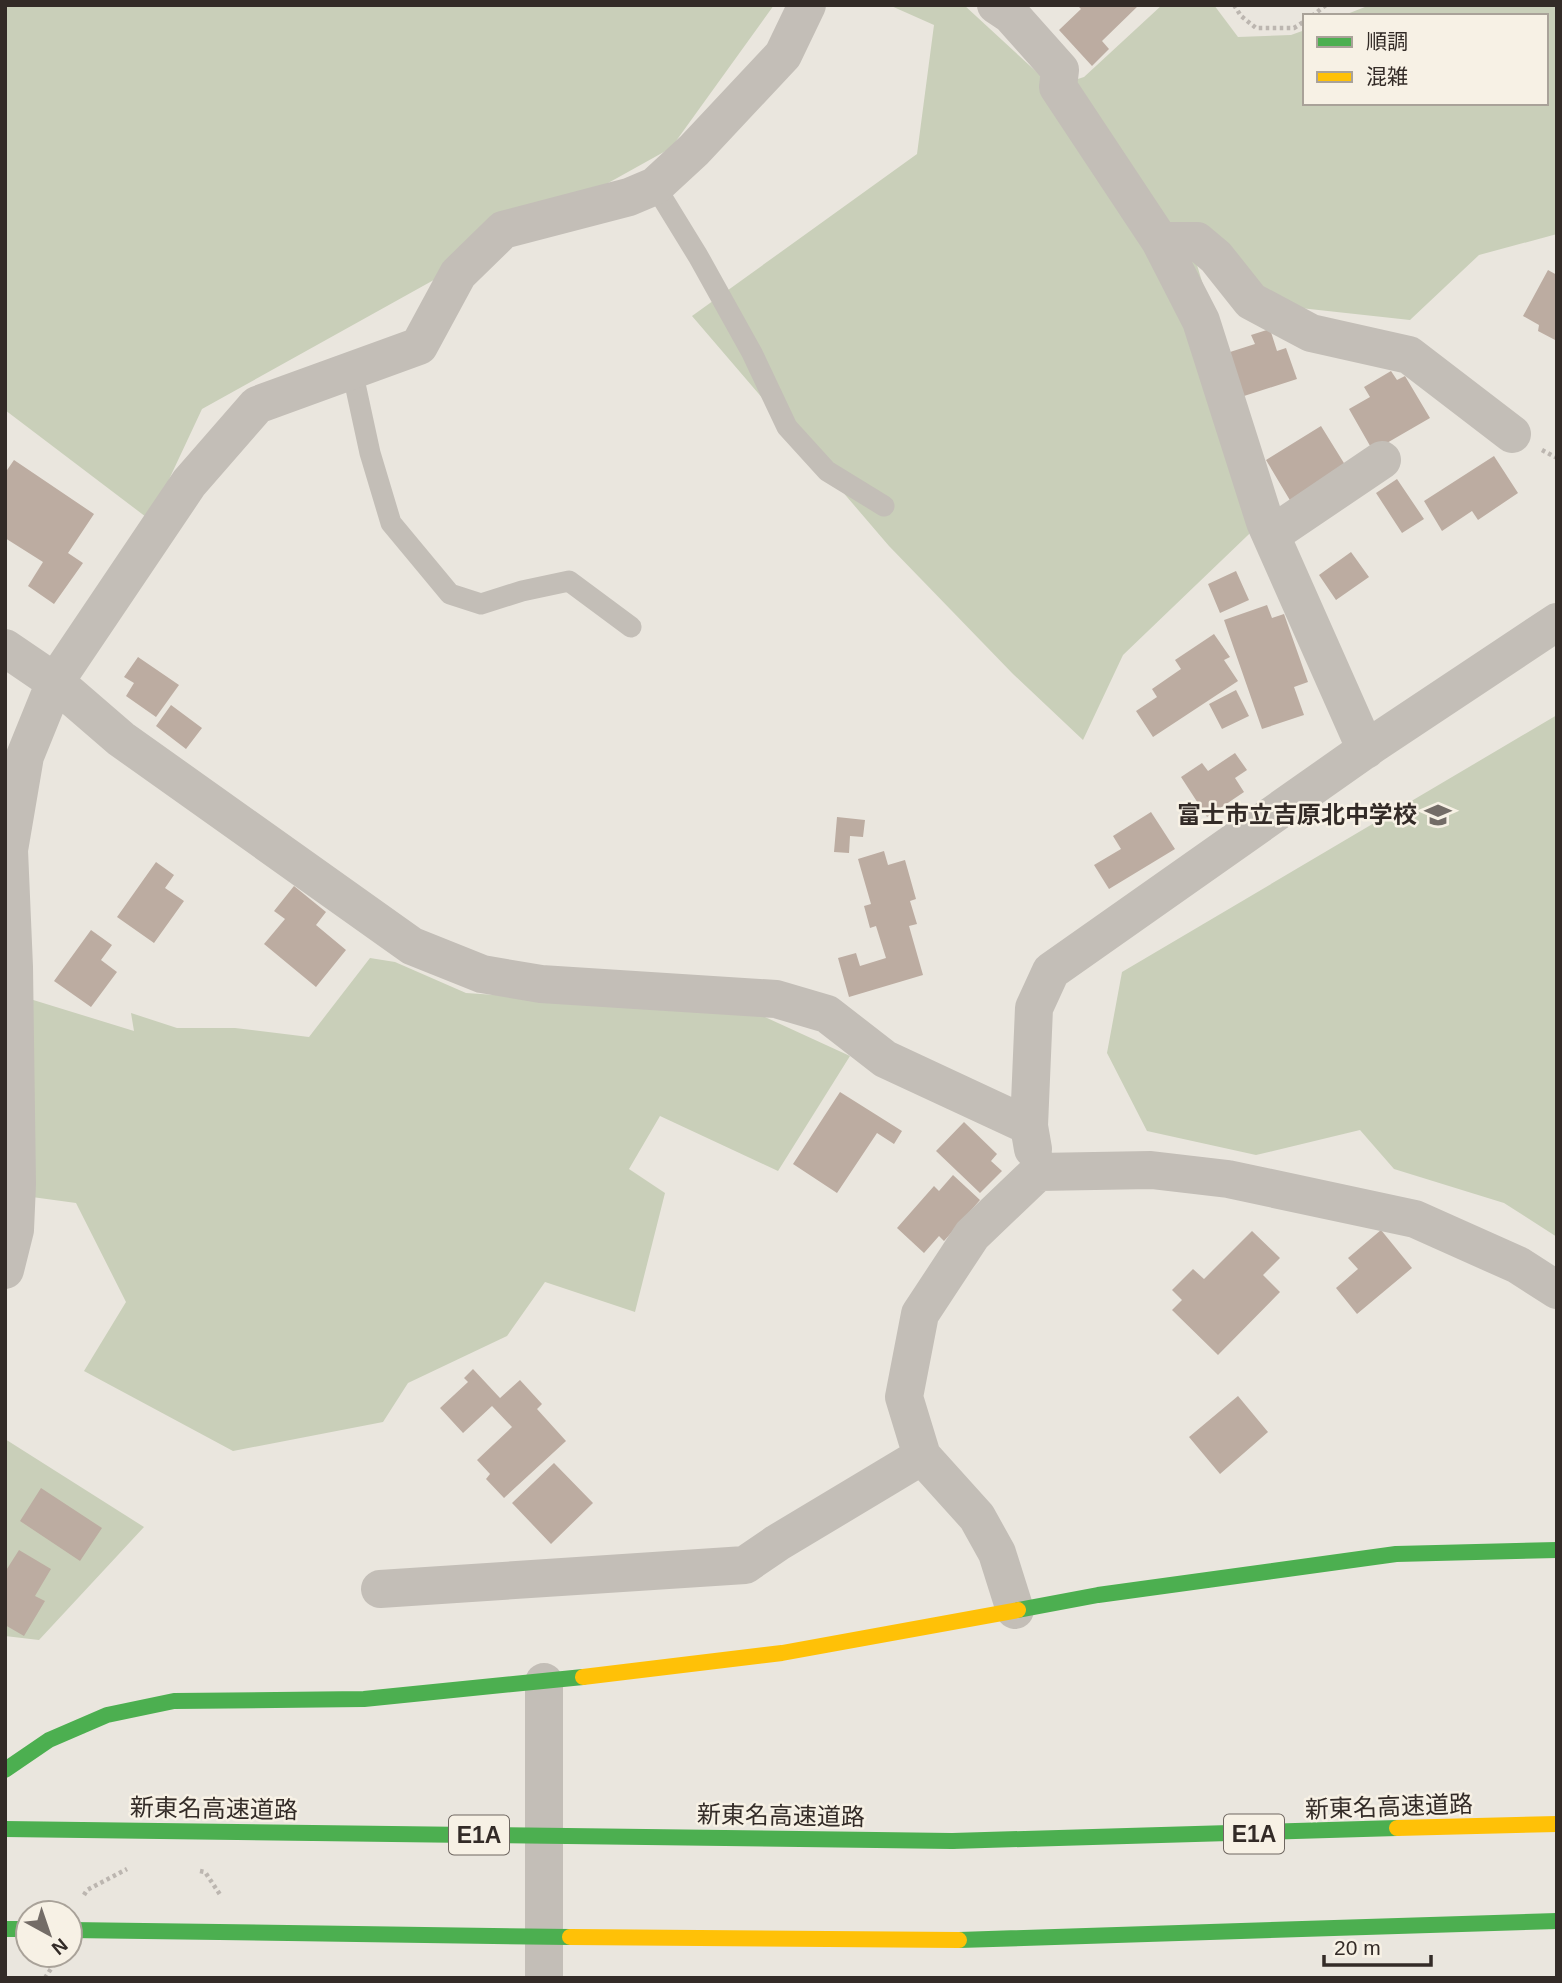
<svg xmlns="http://www.w3.org/2000/svg" width="1562" height="1983" font-family="Helvetica,'Noto Sans JP',sans-serif">
  <style>
    .green { fill: #c9cfb9 }
    .building { fill: #bcaca1 }
    .lines { fill: none; stroke-linecap: round; stroke-linejoin: round }
    .path { stroke: #bcb6b0; stroke-width: 4.5; stroke-dasharray: 3.5 3.5; stroke-linecap: butt }
    .lane { stroke: #c3beb7; stroke-width: 21 }
    .street { stroke: #c3beb7; stroke-width: 38 }
    .fast { stroke: #4caf50; stroke-width: 16 }
    .slow { stroke: #ffc107; stroke-width: 16 }
    .fast-bridge { stroke: #4caf50; stroke-width: 16 }
    .slow-bridge { stroke: #ffc107; stroke-width: 16 }
    .labels { text-anchor: middle; stroke-width: 5; stroke-linejoin: round; paint-order: stroke }
    .shield { fill: #f7f1e5; stroke: #6e6660; stroke-width: 2 }
    .shield-label { font-size: 23px; font-weight: bold; fill: #332b27 }
    .poi-label { font-size: 24px; font-weight: bold; fill: #332b27; stroke: #f7f1e5; text-anchor: end }
    .street-label { font-size: 24px; fill: #332b27; stroke: #f7f1e5 }
  </style>
  <rect width="100%" height="100%" fill="#eae6de"/>
  <path class="green" d="M 5,5 L 774,5 L 671,148 L 202,409 L 150,520 L 5,410 Z
    M 889,5 L 964,5 L 1053,87 L 1084,77 L 1162,5 L 1214,5 L 1238,37 L 1291,35 L 1305,30 L 1305,103 L 1546,103 L 1546,16 L 1342,16 L 1370,5 L 1557,5 L 1557,234 L 1479,255 L 1410,320 L 1282,306 L 1186,228 L 1271,513 L 1123,655 L 1083,740 L 1013,674 L 889,546 L 692,316 L 917,154 L 934,25 Z
    M 1557,715 L 1557,1237 L 1504,1203 L 1394,1169 L 1360,1130 L 1256,1155 L 1147,1131 L 1107,1053 L 1122,972 Z
    M 370,958 L 395,962 L 466,993 L 754,1012 L 850,1056 L 778,1171 L 660,1116 L 629,1169 L 665,1193 L 635,1312 L 545,1282 L 507,1336 L 408,1383 L 383,1422 L 233,1451 L 84,1371 L 126,1302 L 76,1203 L 32,1197 L 30,999 L 134,1031 L 131,1013 L 177,1028 L 235,1028 L 309,1037 Z
    M 5,1439 L 144,1527 L 39,1640 L 5,1636 Z"/>
  <path class="building" d="M 1077,5 L 1139,5 L 1102,41 L 1109,49 L 1092,66 L 1059,30 L 1081,9 Z
    M 1548,270 L 1557,275 L 1557,341 L 1538,331 L 1539,325 L 1523,316 Z
    M 1270,329 L 1277,351 L 1286,348 L 1297,379 L 1244,396 L 1230,352 L 1255,344 L 1251,335 Z
    M 1391,371 L 1397,380 L 1405,376 L 1430,418 L 1373,451 L 1349,409 L 1370,397 L 1364,387 Z
    M 1321,426 L 1347,468 L 1291,502 L 1266,460 Z
    M 1494,456 L 1518,493 L 1478,520 L 1472,511 L 1442,531 L 1424,501 Z
    M 14,460 L 94,514 L 68,553 L 83,563 L 54,604 L 28,586 L 43,562 L 5,538 L 5,473 Z
    M 1397,479 L 1424,519 L 1402,533 L 1376,493 Z
    M 1351,552 L 1369,577 L 1336,600 L 1319,575 Z
    M 1236,571 L 1249,600 L 1220,613 L 1208,584 Z
    M 1267,605 L 1272,618 L 1284,614 L 1308,682 L 1294,687 L 1304,715 L 1262,729 L 1224,620 Z
    M 1214,634 L 1230,657 L 1224,660 L 1238,681 L 1153,737 L 1136,711 L 1157,697 L 1152,689 L 1181,669 L 1175,660 Z
    M 138,657 L 179,685 L 156,717 L 126,696 L 134,683 L 124,677 Z
    M 1236,690 L 1249,716 L 1222,729 L 1209,704 Z
    M 171,705 L 202,728 L 186,749 L 156,726 Z
    M 1235,753 L 1247,770 L 1235,778 L 1244,792 L 1207,817 L 1181,777 L 1202,763 L 1208,771 Z
    M 1151,812 L 1175,849 L 1109,889 L 1094,865 L 1121,849 L 1113,836 Z
    M 837,817 L 865,820 L 863,837 L 850,836 L 849,853 L 834,852 Z
    M 884,851 L 888,865 L 905,860 L 916,899 L 910,901 L 917,924 L 909,926 L 923,975 L 849,997 L 838,958 L 856,953 L 860,966 L 886,958 L 876,926 L 870,928 L 864,906 L 871,904 L 858,859 Z
    M 156,862 L 174,875 L 165,888 L 184,901 L 154,943 L 117,917 Z
    M 294,886 L 326,912 L 316,925 L 346,950 L 316,987 L 264,944 L 285,919 L 274,911 Z
    M 91,930 L 112,945 L 101,960 L 117,972 L 91,1007 L 54,981 Z
    M 840,1092 L 902,1131 L 894,1144 L 877,1133 L 837,1193 L 793,1164 Z
    M 964,1122 L 997,1154 L 991,1161 L 1002,1171 L 980,1193 L 936,1151 Z
    M 953,1175 L 980,1200 L 944,1241 L 939,1236 L 924,1253 L 897,1228 L 934,1186 L 939,1191 Z
    M 1381,1230 L 1412,1268 L 1357,1314 L 1336,1288 L 1358,1269 L 1348,1258 Z
    M 1252,1231 L 1280,1258 L 1263,1275 L 1280,1292 L 1218,1355 L 1172,1310 L 1182,1300 L 1172,1290 L 1193,1269 L 1204,1279 Z
    M 473,1369 L 500,1398 L 520,1380 L 542,1404 L 537,1409 L 566,1441 L 504,1498 L 486,1479 L 490,1474 L 477,1460 L 512,1427 L 492,1406 L 463,1433 L 440,1408 L 468,1382 L 464,1378 Z
    M 1238,1396 L 1268,1432 L 1220,1474 L 1189,1437 Z
    M 554,1463 L 593,1503 L 551,1544 L 512,1503 Z
    M 41,1488 L 102,1528 L 80,1561 L 20,1521 Z
    M 19,1550 L 51,1569 L 35,1596 L 45,1601 L 24,1636 L 5,1625 L 5,1572 Z"/>
  <g class="lines">
    <path class="path" d="M 1234,5 L 1241,16 L 1256,28 L 1294,28 L 1305,21
      M 1312,16 L 1326,5
      M 1542,450 L 1557,458
      M 200,1871 L 205,1872 L 221,1896
      M 84,1895 L 87,1890 L 127,1869
      M 45,1978 L 54,1964"/>
    <path class="lane" d="M 655,186 L 698,256 L 752,353 L 787,427 L 827,471 L 884,506
      M 352,370 L 370,453 L 391,523 L 450,594 L 481,604 L 522,591 L 569,581 L 631,627"/>
    <path class="street" d="M 996,5 L 1011,15 L 1060,70 L 1058,87 L 1160,241 L 1201,321 L 1265,522 L 1366,750
      M 1160,241 L 1197,241 L 1216,257 L 1251,301 L 1311,333 L 1409,355 L 1512,434
      M 1271,535 L 1382,460
      M 5,648 L 55,682 L 121,739 L 412,946 L 482,974 L 541,984 L 776,999 L 827,1014 L 885,1059 L 1029,1126
      M 1033,1149 L 1029,1126 L 1034,1008 L 1051,971 L 1372,745 L 1557,622
      M 5,1270 L 15,1230 L 17,1184 L 14,967 L 9,850 L 25,756 L 55,682 L 189,483 L 257,405 L 419,346 L 458,274 L 503,230 L 629,197 L 655,186 L 694,150 L 783,55 L 807,5
      M 380,1589 L 745,1565 L 777,1543 L 922,1456
      M 1015,1610 L 997,1553 L 977,1517 L 922,1456 L 904,1397 L 920,1314 L 972,1235 L 1038,1172 L 1151,1170 L 1228,1179 L 1415,1219 L 1518,1265 L 1557,1290
      M 544,1978 L 544,1682"/>
    <path class="fast" d="M 1018,1610 L 1098,1595 L 1396,1554 L 1557,1550
      M 5,1770 L 49,1740 L 107,1715 L 174,1701 L 364,1699 L 583,1677
      M 952,1841 L 1397,1828
      M 5,1929 L 28,1929
      M 959,1940 L 1557,1921"/>
    <path class="slow" d="M 583,1677 L 782,1653 L 1018,1610
      M 1397,1828 L 1557,1824"/>
    <path class="fast-bridge" d="M 5,1829 L 952,1841
      M 70,1930 L 570,1937"/>
    <path class="slow-bridge" d="M 570,1937 L 959,1940"/>
  </g>
  <defs>
    <g id="school-bare" transform="scale(2.1)"><path d="M0-5L7-2L0 1L-7-2ZM-4 1L0 2.5L4 1V4Q0 6-4 4Z" fill="#736c67" stroke="#f7f1e5" stroke-width="2.5" paint-order="stroke"/></g>
  </defs>
  <g fill-rule="evenodd">
    <use href="#school-bare" x="1438" y="815"/>
  </g>
  <g class="labels">
    <g class="shield">
      <rect x="1224" y="1814.5" width="60" height="39" rx="5"/>
      <rect x="449" y="1815.5" width="60" height="39" rx="5"/>
    </g>
    <g class="shield-label">
      <text x="1254" y="1842">E1A</text>
      <text x="479" y="1843">E1A</text>
    </g>
    <g class="poi-label">
      <text x="1417" y="823">富士市立吉原北中学校</text>
    </g>
    <g class="street-label">
      <text transform="translate(1389 1807) rotate(-2)" y="8">新東名高速道路</text>
      <text transform="translate(214 1809) rotate(1)" y="8">新東名高速道路</text>
      <text transform="translate(781 1816) rotate(1)" y="8">新東名高速道路</text>
    </g>
  </g>
  <rect width="1562" height="1983" fill="none" stroke="#332b27" stroke-width="14"/>
  <rect x="1303" y="14" width="245" height="91" fill="#f7f1e5" stroke="#a9a299" stroke-width="2"/>
  <rect x="1317" y="37" width="35" height="10" fill="#4caf50" stroke="#a9a299" stroke-width="2"/>
  <text x="1366" y="49" font-size="21" fill="#332b27">順調</text>
  <rect x="1317" y="72" width="35" height="10" fill="#ffc107" stroke="#a9a299" stroke-width="2"/>
  <text x="1366" y="84" font-size="21" fill="#332b27">混雑</text>
  <g transform="translate(49 1934) rotate(140)"><circle r="33" fill="#f7f1e5" stroke="#a9a299" stroke-width="2"/>
  <path d="M0-5L12 26L0 18L-12 26Z" fill="#736c67"/>
  <text y="-10" font-size="19" font-weight="bold" text-anchor="middle" fill="#332b27">N</text>
  </g>
  <path d="M1324 1955v10h107v-10" fill="none" stroke="#332b27" stroke-width="3.5"/>
  <text x="1334" y="1955" font-size="21" fill="#332b27" stroke="#f7f1e5" stroke-width="5" paint-order="stroke">20 m</text>
</svg>
